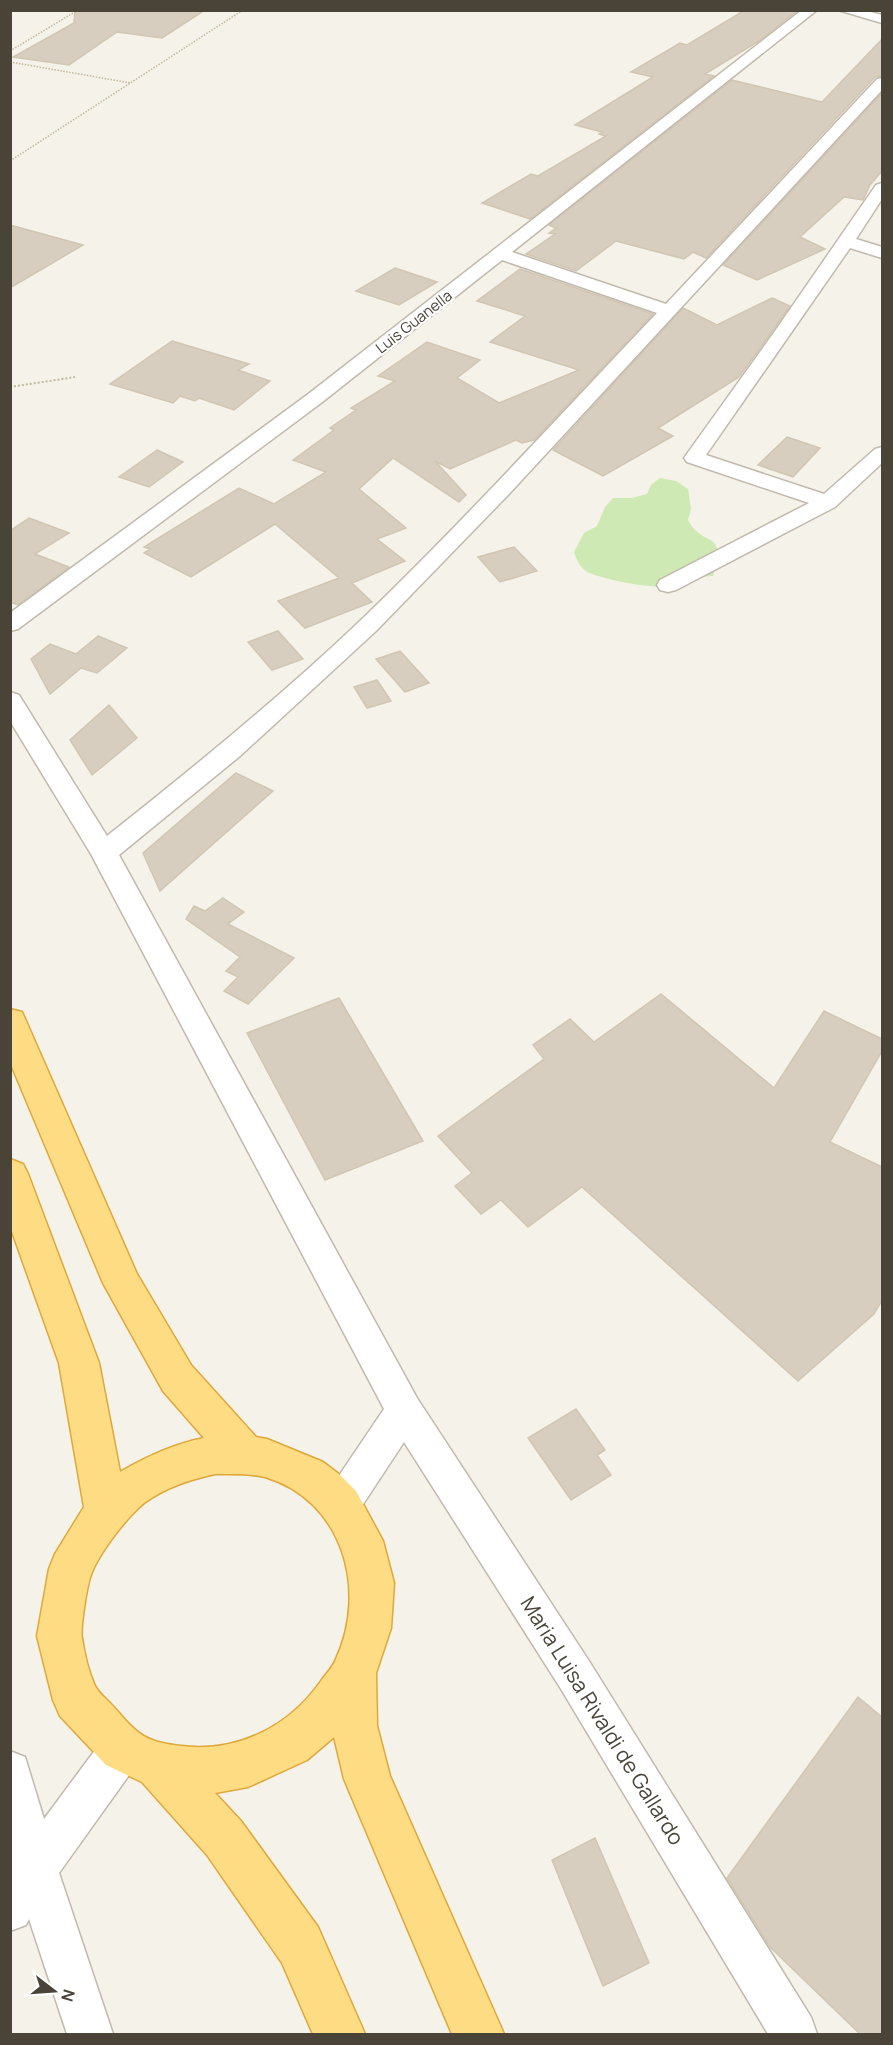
<svg xmlns="http://www.w3.org/2000/svg" width="893" height="2045" font-family="Manrope,sans-serif">
  <style>
    .green { fill: #cee9b3 }
    .building { fill: #d7cebf; stroke: #d1c6b2; stroke-width: 1.5 }
    .lines { fill: none; stroke-linecap: round; stroke-linejoin: round }
    .minor-casing { stroke: #c1baac; stroke-width: 3 }
    .trunk-casing { stroke: #dea83b; stroke-width: 3 }
    .path-far1 { stroke: #c2b79d; stroke-width: 1.5; stroke-dasharray: 1.5 1.5; stroke-linecap: butt }
    .path { stroke: #c2b79d; stroke-width: 2; stroke-dasharray: 2 2; stroke-linecap: butt }
    .minor { fill: #fff; fill-rule: evenodd }
    .trunk { fill: #fedc83; fill-rule: evenodd }
    .labels { text-anchor: middle; stroke-width: 4.5; stroke-linejoin: round; paint-order: stroke }
    .far-street-label { font-size: 15px; fill: #494338; stroke: #fff }
    .near-street-label { font-size: 21px; fill: #494338; stroke: #fff }
  </style>
  <rect width="100%" height="100%" fill="#f5f2ea"/>
  <path class="green" d="M 660,478 L 676,481 L 688,489 L 691,509 L 688,520 C 704,550 727,527 713,576 C 691,577 682,583 663,586 C 651,589 596,578 586,571 C 579,566 577,560 574,552 L 584,533 L 597,526 L 605,507 L 613,498 L 632,498 L 647,494 L 651,485 Z"/>
  <path class="building" d="M 75,10 L 205,10 L 162,38 L 117,32 L 69,65 L 13,57 L 74,23 Z
    M 745,10 L 798,10 L 759,41 L 705,74 L 714,76 L 530,219 L 482,203 L 531,174 L 538,176 L 606,136 L 599,134 L 602,132 L 575,125 L 653,77 L 631,72 L 680,43 L 687,45 Z
    M 882,39 L 882,76 L 875,77 L 706,258 L 693,252 L 684,259 L 616,241 L 576,271 L 526,254 L 555,234 L 549,233 L 556,228 L 549,225 L 732,80 L 822,102 Z
    M 882,93 L 882,171 L 870,185 L 863,200 L 844,197 L 800,237 L 825,249 L 757,280 L 723,265 Z
    M 10,225 L 83,245 L 10,288 Z
    M 395,268 L 437,282 L 399,305 L 356,291 Z
    M 520,269 L 653,314 L 534,440 L 522,443 L 516,440 L 450,469 L 435,461 L 466,495 L 459,502 L 393,458 L 359,489 L 406,528 L 377,539 L 405,561 L 352,583 L 372,602 L 305,628 L 278,601 L 339,578 L 275,524 L 191,577 L 144,553 L 150,549 L 144,547 L 239,488 L 274,504 L 326,472 L 293,460 L 334,430 L 330,428 L 356,410 L 351,408 L 395,381 L 378,376 L 427,342 L 480,360 L 457,378 L 499,403 L 579,370 L 490,342 L 525,316 L 477,301 Z
    M 772,298 L 790,306 L 771,333 L 739,377 L 658,428 L 673,436 L 603,476 L 553,450 L 683,308 L 717,325 Z
    M 172,341 L 249,364 L 238,370 L 270,381 L 234,410 L 199,398 L 195,401 L 180,396 L 173,403 L 110,384 Z
    M 787,437 L 820,448 L 793,477 L 758,465 Z
    M 157,450 L 183,462 L 149,487 L 119,477 Z
    M 29,518 L 69,533 L 35,554 L 69,567 L 18,605 L 10,602 L 10,531 Z
    M 514,547 L 537,571 L 500,582 L 478,557 Z
    M 278,631 L 303,659 L 272,670 L 248,642 Z
    M 98,636 L 127,648 L 97,673 L 81,668 L 50,694 L 31,659 L 50,644 L 76,654 Z
    M 400,651 L 429,683 L 405,692 L 376,659 Z
    M 377,680 L 391,701 L 367,708 L 354,687 Z
    M 109,705 L 137,738 L 92,775 L 70,740 Z
    M 236,773 L 273,791 L 160,891 L 143,853 Z
    M 223,898 L 244,912 L 228,924 L 294,958 L 248,1004 L 224,991 L 238,977 L 226,971 L 240,957 L 186,919 L 194,906 L 205,911 Z
    M 661,994 L 774,1088 L 824,1011 L 882,1039 L 882,1051 L 830,1142 L 882,1167 L 882,1300 L 874,1314 L 798,1381 L 582,1187 L 528,1227 L 501,1200 L 481,1214 L 455,1186 L 472,1173 L 438,1136 L 544,1059 L 533,1045 L 570,1019 L 594,1042 Z
    M 339,998 L 423,1141 L 325,1180 L 247,1033 Z
    M 576,1409 L 605,1450 L 597,1455 L 611,1475 L 571,1500 L 528,1438 Z
    M 858,1697 L 882,1717 L 882,2034 L 860,2034 L 770,1947 L 727,1878 Z
    M 595,1838 L 649,1963 L 603,1986 L 552,1860 Z"/>
  <g class="lines">
    <g class="minor-casing">
      <path id="minor" d="M 802,10 L 817,10 L 512,252 L 666,304 L 877,79 L 882,78 L 882,90 L 509,494 L 376,631 L 240,756 L 119,855 L 417,1398 L 589,1661 L 811,2017 L 817,2034 L 768,2034 L 561,1689 L 404,1442 L 354,1518 L 341,1523 L 328,1518 L 322,1505 L 328,1492 L 384,1409 L 91,854 L 10,721 L 10,692 L 19,695 L 107,836 C 194,767 280,697 360,621 C 463,522 559,416 657,313 L 502,260 L 321,403 L 18,629 L 10,631 L 10,613 L 307,395 Z
        M 838,10 L 863,10 L 882,15 L 882,23 Z
        M 882,183 L 882,199 L 856,239 L 882,247 L 882,258 L 850,248 L 706,455 L 824,494 L 875,449 L 882,447 L 882,463 L 835,507 L 676,590 L 668,592 L 660,590 L 657,585 L 660,580 L 809,503 L 687,462 L 684,458 L 773,334 L 876,185 Z
        M 122,1728 L 137,1734 L 143,1749 L 137,1764 L 59,1873 L 113,2034 L 67,2034 L 29,1919 L 26,1925 L 10,1931 L 10,1751 L 25,1757 L 44,1819 L 107,1734 Z"/>
    </g>
    <g class="trunk-casing">
      <path id="trunk" d="M 10,1009 L 22,1012 L 26,1021 L 137,1274 L 191,1365 L 256,1437 L 267,1439 L 323,1462 L 340,1475 L 356,1491 L 383,1541 L 394,1583 L 391,1628 L 376,1673 L 377,1726 L 390,1776 L 504,2034 L 452,2034 L 344,1779 L 334,1737 L 307,1760 L 248,1787 L 215,1793 L 241,1821 L 318,1927 L 365,2034 L 313,2034 L 282,1963 L 207,1855 L 142,1782 L 106,1765 L 60,1716 L 53,1700 L 37,1636 L 49,1569 L 55,1554 L 84,1507 L 59,1363 L 10,1226 L 10,1159 L 23,1164 L 28,1174 L 99,1363 L 120,1472 C 146,1457 173,1444 204,1438 L 163,1391 L 103,1283 L 10,1062 ZM 215,1474 C 231,1474 249,1473 265,1477 C 343,1500 368,1590 336,1659 C 333,1667 326,1674 321,1681 C 289,1727 237,1753 181,1746 C 166,1744 150,1742 138,1732 C 128,1725 119,1712 110,1703 C 105,1698 98,1692 95,1686 C 89,1673 84,1652 82,1638 C 80,1630 87,1584 91,1575 C 98,1554 127,1517 144,1503 C 166,1487 189,1480 215,1474 Z"/>
    </g>
    <path class="path-far1" d="M 10,51 L 78,10
      M 10,62 L 131,83
      M 10,161 L 243,10"/>
    <path class="path" d="M 10,387 L 75,377"/>
    <use href="#minor" class="minor"/>
    <use href="#trunk" class="trunk"/>
  </g>
  <g class="labels">
    <g class="far-street-label">
      <text transform="translate(414 322) rotate(-38)" y="5">Luis Guanella</text>
    </g>
    <g class="near-street-label">
      <text transform="translate(602 1721) rotate(58)" y="7">Maria Luisa Rivaldi de Gallardo</text>
    </g>
  </g>
  <rect width="893" height="2045" fill="none" stroke="#494338" stroke-width="24"/>
  <g transform="translate(54 1991) rotate(107)" stroke="#ffffff" stroke-width="4.5" paint-order="stroke">
  <path d="M0-4.5L10 22L0 15L-10 22Z" fill="#494338"/>
  <text y="-9" font-size="16" font-weight="bold" text-anchor="middle" fill="#494338">N</text>
  </g>
</svg>
